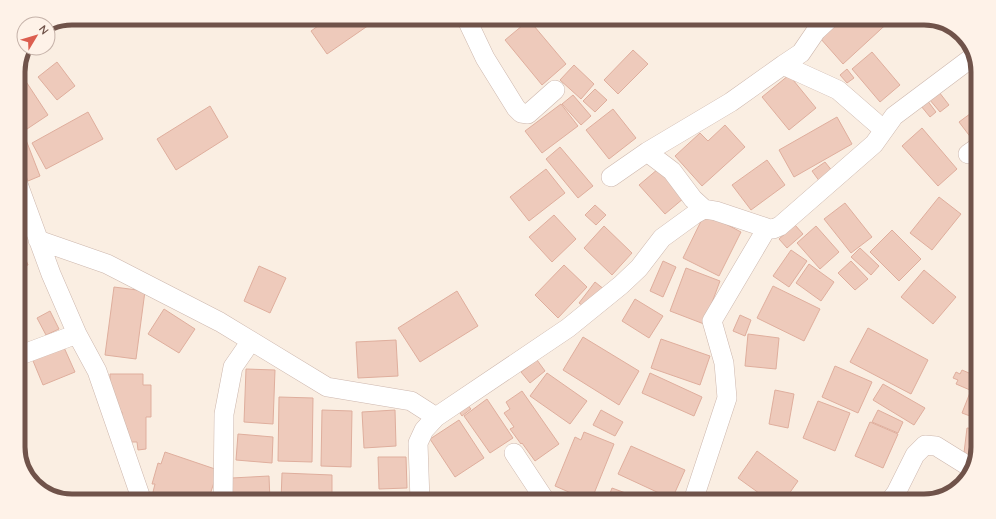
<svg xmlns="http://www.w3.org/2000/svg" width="996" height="519" font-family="Quicksand,sans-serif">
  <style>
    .building { fill: #eecabb; stroke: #dfae9d }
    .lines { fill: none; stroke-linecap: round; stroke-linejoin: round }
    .minor-casing { stroke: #cdb7ad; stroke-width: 20 }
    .minor { stroke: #fff; stroke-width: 19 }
    .rim { fill: none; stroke: #70534a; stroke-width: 5 }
  </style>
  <rect width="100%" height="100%" fill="#faeee2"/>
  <path class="building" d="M 329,18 L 364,18 L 369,25 L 327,54 L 311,31 Z
    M 841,18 L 893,18 L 843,64 L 820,38 Z
    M 529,20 L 566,64 L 542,85 L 505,40 Z
    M 633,50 L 648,64 L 618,94 L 604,80 Z
    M 872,52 L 900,85 L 880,102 L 852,69 Z
    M 57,62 L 75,86 L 57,100 L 38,77 Z
    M 574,65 L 594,84 L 581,99 L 560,80 Z
    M 847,69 L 854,78 L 847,83 L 840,75 Z
    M 789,75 L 816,108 L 789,130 L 762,97 Z
    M 23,77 L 48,115 L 24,131 L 18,123 L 18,80 Z
    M 595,89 L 607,100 L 595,112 L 583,101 Z
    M 939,92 L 949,105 L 940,112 L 929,99 Z
    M 573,95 L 591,116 L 581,125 L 562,104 Z
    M 927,100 L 936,112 L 930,117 L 921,106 Z
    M 561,104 L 578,126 L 542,153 L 525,131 Z
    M 210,106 L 228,137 L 176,170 L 157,139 Z
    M 978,108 L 978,142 L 975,143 L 959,122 Z
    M 613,109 L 636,138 L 609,159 L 586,130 Z
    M 88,112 L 103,139 L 46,169 L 32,143 Z
    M 837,117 L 852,144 L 794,177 L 779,150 Z
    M 725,125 L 745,147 L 702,186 L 675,156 L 700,133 L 708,141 Z
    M 922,128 L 957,169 L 938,186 L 902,146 Z
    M 26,140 L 40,176 L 28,181 L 18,156 L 18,143 Z
    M 560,147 L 593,186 L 578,198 L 546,159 Z
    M 767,160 L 785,185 L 751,210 L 732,185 Z
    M 825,162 L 833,172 L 820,182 L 812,171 Z
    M 546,169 L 565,193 L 529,221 L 510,197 Z
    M 658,169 L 684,198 L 665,214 L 639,185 Z
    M 939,197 L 961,214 L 932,250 L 910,233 Z
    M 845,203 L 872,237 L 851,253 L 824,219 Z
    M 595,205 L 606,215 L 596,225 L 585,215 Z
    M 705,213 L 741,232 L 719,276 L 683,258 Z
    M 554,215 L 576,239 L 552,262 L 529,237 Z
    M 795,225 L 803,234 L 787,248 L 779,239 Z
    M 604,226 L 632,253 L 612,275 L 584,248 Z
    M 816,226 L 839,252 L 820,269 L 797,243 Z
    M 892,230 L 921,259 L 899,281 L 870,252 Z
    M 860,248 L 879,266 L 871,275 L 851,257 Z
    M 791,250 L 807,261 L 789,287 L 773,276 Z
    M 23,253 L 28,265 L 18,268 L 18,255 Z
    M 663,261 L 676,267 L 663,297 L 650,291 Z
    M 851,261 L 868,279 L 855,290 L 838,273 Z
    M 809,264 L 834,282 L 821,301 L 796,283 Z
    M 564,265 L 587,287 L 558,318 L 535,295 Z
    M 259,266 L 286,278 L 270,313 L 244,301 Z
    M 686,268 L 720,281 L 704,324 L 670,311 Z
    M 924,270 L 956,297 L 933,324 L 901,297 Z
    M 595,282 L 605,290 L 589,310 L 579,303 Z
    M 773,286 L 820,309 L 804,341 L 757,318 Z
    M 114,287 L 145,291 L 136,359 L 105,355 Z
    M 457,291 L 478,326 L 420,362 L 398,328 Z
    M 635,299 L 663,316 L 649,338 L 622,321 Z
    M 164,309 L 195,329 L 179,353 L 148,334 Z
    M 50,311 L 59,329 L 46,335 L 37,318 Z
    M 740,315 L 751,320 L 745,336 L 733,331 Z
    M 868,328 L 928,360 L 911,394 L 850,362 Z
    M 748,334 L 779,338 L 776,369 L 745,366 Z
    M 583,337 L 639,371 L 619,405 L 563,370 Z
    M 661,339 L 710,356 L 700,385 L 651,368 Z
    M 396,340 L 398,376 L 358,378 L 356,342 Z
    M 62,343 L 75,372 L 43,385 L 31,356 Z
    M 537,360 L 545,371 L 530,383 L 521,372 Z
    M 835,366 L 872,382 L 858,413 L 822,397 Z
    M 246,369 L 275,370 L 273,424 L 244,422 Z
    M 962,370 L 976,376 L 970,390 L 956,384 L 958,380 L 953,378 L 956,372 L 960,374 Z
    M 547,373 L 587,401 L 570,424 L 530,396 Z
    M 650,373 L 702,397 L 694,416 L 642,393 Z
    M 110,374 L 143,374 L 143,385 L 151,385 L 151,417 L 146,417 L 146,449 L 138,450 L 137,442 L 127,442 L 127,428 L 121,428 L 122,412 L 117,412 L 110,402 Z
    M 883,384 L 925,408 L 914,425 L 873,400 Z
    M 973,385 L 978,387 L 978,419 L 962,413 Z
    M 775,390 L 794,394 L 788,428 L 769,424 Z
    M 522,391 L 559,444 L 535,461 L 522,443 L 521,444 L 510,429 L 514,427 L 504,413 L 510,409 L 506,402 Z
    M 279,397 L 313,398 L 312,462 L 278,461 Z
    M 487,399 L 513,438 L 490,453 L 464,416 Z
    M 818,401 L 850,413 L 835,451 L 803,438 Z
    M 466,403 L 471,409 L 462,416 L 458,410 Z
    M 322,410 L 352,411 L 351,467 L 321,466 Z
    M 395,410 L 396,446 L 364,448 L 362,412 Z
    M 601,410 L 623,422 L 615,436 L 593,425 Z
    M 878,410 L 903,422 L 898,433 L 872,422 Z
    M 459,420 L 484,458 L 455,477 L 430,439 Z
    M 870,422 L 898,434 L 883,468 L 855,456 Z
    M 967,428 L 978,429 L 978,447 L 974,463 L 963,461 Z
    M 584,432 L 614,444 L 591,501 L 583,497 L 582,500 L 570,495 L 571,493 L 555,486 L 575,437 L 581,440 Z
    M 238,434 L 273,437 L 272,463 L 236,460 Z
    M 631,446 L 685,470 L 672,499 L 618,474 Z
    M 757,451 L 798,481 L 784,501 L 770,501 L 738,478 Z
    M 165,452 L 218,470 L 208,501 L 182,501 L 153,492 L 155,484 L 152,484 L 158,463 L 161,464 Z
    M 378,457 L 406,457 L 407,488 L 379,489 Z
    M 282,473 L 332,475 L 332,501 L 281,501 Z
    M 269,476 L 270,501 L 233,501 L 232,478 Z
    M 612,488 L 647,501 L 607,501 Z
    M 749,493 L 761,501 L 744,501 Z
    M 838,494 L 859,501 L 835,501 Z
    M 824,497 L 833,500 L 833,501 L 823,501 Z
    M 403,499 L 403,501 L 377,501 Z"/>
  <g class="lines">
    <g class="minor-casing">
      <path id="minor" d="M 466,18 L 485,58 L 516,108 L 521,113 L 528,114 L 555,90
        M 830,18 L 816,31 L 801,53 L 783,65 L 838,90 L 884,130
        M 647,152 L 672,171 L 693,199 L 704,209
        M 968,154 L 978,147
        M 611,177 L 647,152 L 731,102 L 783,65
        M 18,184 L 51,274 L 77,334 L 97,371 L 142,501
        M 38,240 L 107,264 L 220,322 L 327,387 L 411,401 L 436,417
        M 18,356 L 77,334
        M 514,453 L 545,500
        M 223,501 L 224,414 L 233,367 L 251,341
        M 420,501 L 418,443 L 424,430 L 436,417 L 568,328 L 621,285 L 639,268 L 662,238 L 695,214 L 704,209 L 716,211 L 767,228 L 773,229 L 780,226 L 874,144 L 894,116 L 974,56
        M 693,501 L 727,398 L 724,363 L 712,321 L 767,228
        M 890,501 L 896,493 L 915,455 L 925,445 L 936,446 L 973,469"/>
    </g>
    <use href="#minor" class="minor"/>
  </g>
  <path d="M0 0H996V519H0ZM72 25H924A47 47 0 0 1 971 72V447A47 47 0 0 1 924 494H72A47 47 0 0 1 25 447V72A47 47 0 0 1 72 25Z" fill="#fef2e8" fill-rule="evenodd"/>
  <path class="rim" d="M72 25H924A47 47 0 0 1 971 72V447A47 47 0 0 1 924 494H72A47 47 0 0 1 25 447V72A47 47 0 0 1 72 25Z"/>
  <g transform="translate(36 36) rotate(52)"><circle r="19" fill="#fef2e8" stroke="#c5b2a9"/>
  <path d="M0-3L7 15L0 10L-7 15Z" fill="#dc5e4f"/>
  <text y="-6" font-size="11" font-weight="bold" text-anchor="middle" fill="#70534a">N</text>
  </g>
</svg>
